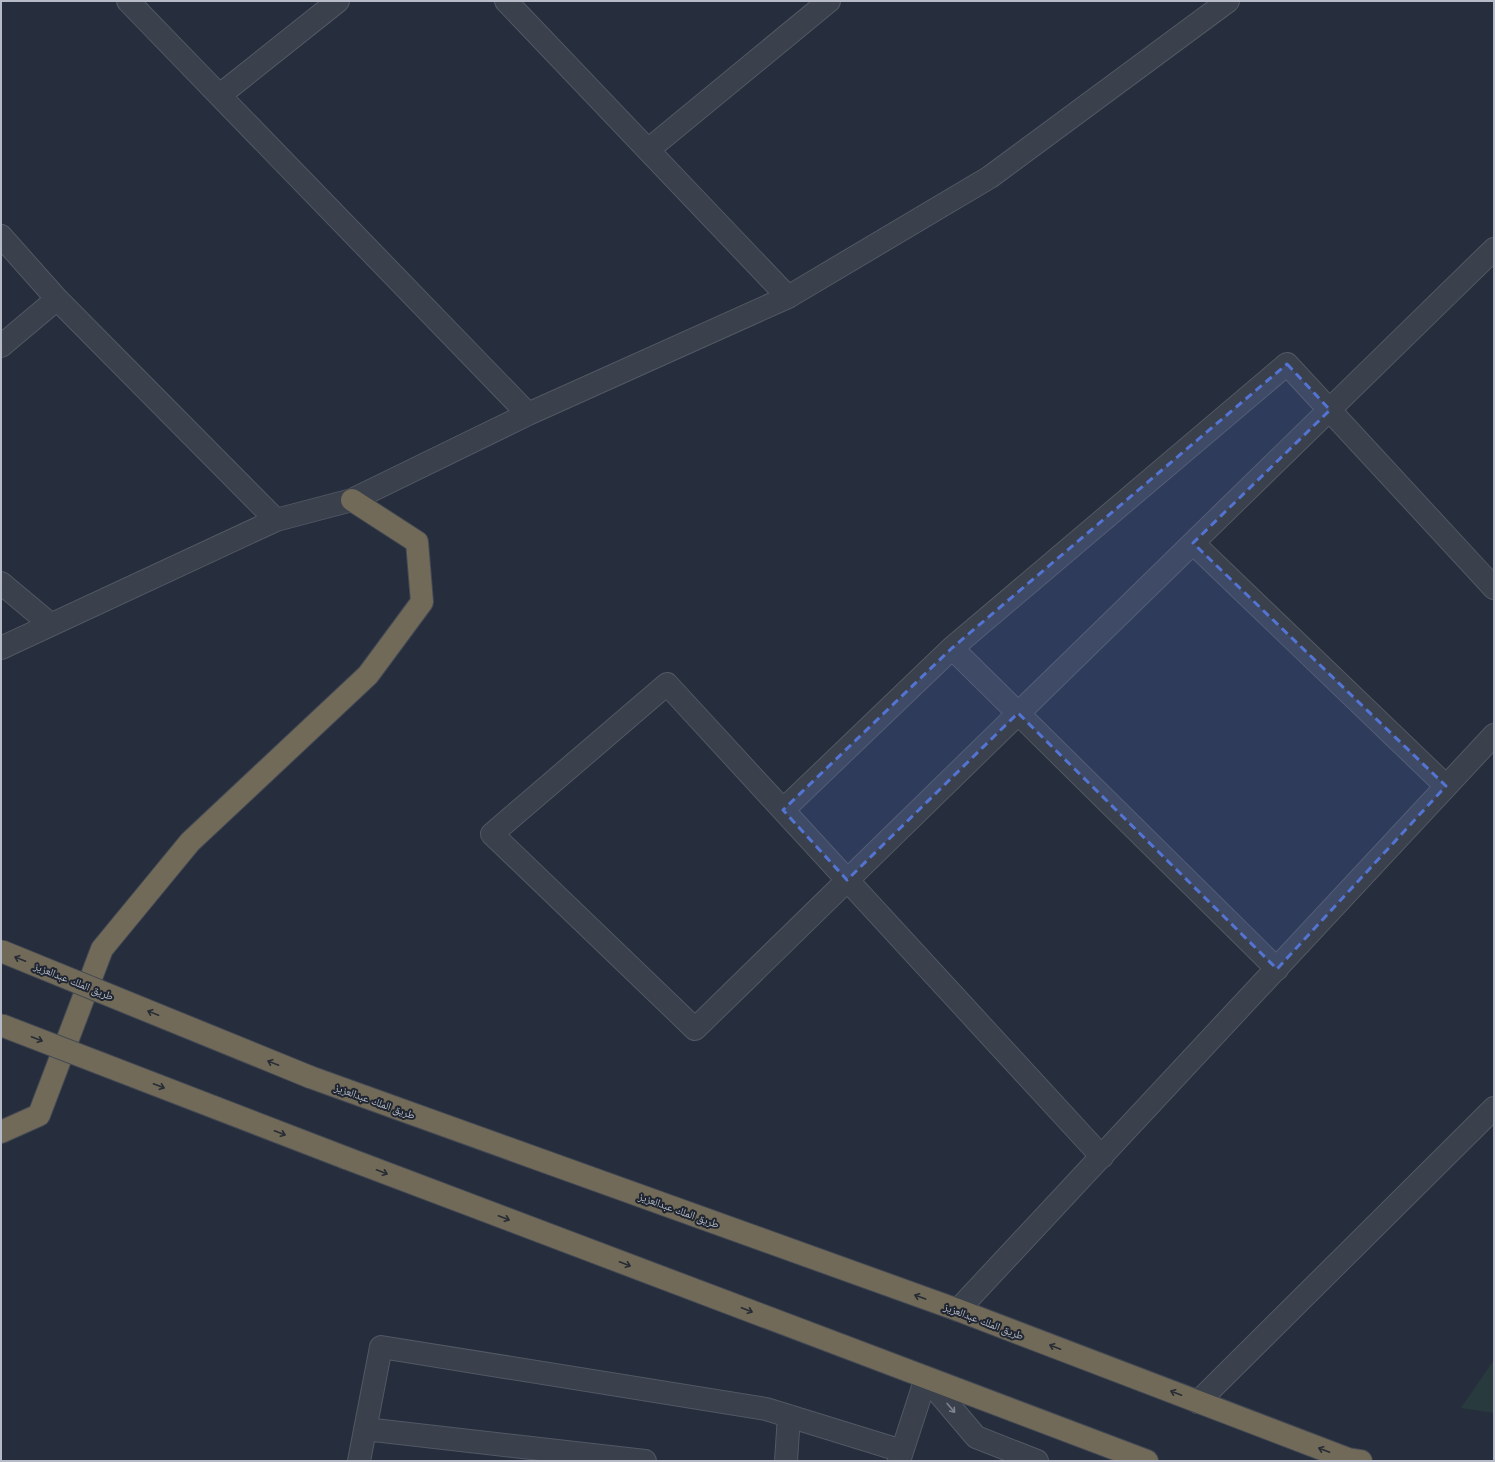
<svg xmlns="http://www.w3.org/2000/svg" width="1495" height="1462" font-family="'Fira Sans','Noto Naskh Arabic',sans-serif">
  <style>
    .green { fill: #293a3e }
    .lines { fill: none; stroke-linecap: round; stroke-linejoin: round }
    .street-casing { stroke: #525864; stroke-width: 24 }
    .highway-casing { stroke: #424854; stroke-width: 24 }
    .street { stroke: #3a404c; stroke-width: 22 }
    .highway { stroke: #716a58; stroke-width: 22 }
    .highway-bridge-casing { stroke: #424854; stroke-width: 24; stroke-linecap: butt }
    .highway-bridge { stroke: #716a58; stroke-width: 22 }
    .oneway { stroke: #272c35 }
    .oneway2 { stroke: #7e8490 }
    .marked { fill: #5374d2; fill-opacity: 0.2; stroke: #5374d2; stroke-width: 3; stroke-dasharray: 8 5; stroke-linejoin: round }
    .labels { text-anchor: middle; stroke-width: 4; stroke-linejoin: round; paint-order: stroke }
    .street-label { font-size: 11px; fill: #b6bbc7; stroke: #1f2531 }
  </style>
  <rect width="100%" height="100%" fill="#262d3c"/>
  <path class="green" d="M 1494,1360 L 1494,1413 L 1461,1408 Z"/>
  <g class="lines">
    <g class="street-casing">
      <path id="street" d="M 128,1 L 528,414
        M 506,1 L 788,297
        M 220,95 L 338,1
        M 648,150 L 829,1
        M 1,236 L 57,299 L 276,520
        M 1,346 L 57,299
        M 1193,543 L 1446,786
        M 1,583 L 50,624
        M 1,648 L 276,520 L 352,500 L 528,414 L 788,297 L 990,177 L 1228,1
        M 952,648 L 1277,969
        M 783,810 L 952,648 L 1287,364 L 1494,588
        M 1102,1157 L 667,684 L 492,834 L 695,1029 C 961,769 1228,509 1494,249
        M 958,1310 L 1494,735
        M 926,1378 L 976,1437 L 1037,1461
        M 1198,1402 L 1494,1108
        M 365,1429 L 645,1461
        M 359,1461 L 381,1347 L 766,1409 L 902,1451
        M 786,1461 L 789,1416
        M 899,1461 L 926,1378"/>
    </g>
    <g class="highway-casing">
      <path id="highway" d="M 310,1077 L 958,1310 L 1348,1459 L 1361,1461
        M 1,1132 L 39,1115 L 102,949 L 190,842 L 368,675 L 422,602 L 417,542 L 352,500
        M 346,1158 L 1147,1461"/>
    </g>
    <use href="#street" class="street"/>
    <use href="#highway" class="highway"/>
    <g class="highway-bridge-casing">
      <path id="highway-bridge" d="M 1,951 L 310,1077
        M 1,1025 L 346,1158"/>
    </g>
    <use href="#highway-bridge" class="highway-bridge"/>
  </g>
  <defs><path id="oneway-shaft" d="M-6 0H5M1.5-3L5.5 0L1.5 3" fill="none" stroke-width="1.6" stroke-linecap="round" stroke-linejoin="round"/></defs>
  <g class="oneway">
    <use href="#oneway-shaft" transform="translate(20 959) rotate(-158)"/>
    <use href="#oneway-shaft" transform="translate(153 1013) rotate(-158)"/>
    <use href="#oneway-shaft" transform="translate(37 1039) rotate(21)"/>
    <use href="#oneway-shaft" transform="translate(273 1063) rotate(-158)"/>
    <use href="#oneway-shaft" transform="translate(159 1086) rotate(21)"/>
    <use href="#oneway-shaft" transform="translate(280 1133) rotate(21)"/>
    <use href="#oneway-shaft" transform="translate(382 1172) rotate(21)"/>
    <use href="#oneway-shaft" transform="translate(504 1218) rotate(21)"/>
    <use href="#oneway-shaft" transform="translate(625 1264) rotate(21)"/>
    <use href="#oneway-shaft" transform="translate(920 1297) rotate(-160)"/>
    <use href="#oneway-shaft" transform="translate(747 1310) rotate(21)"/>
    <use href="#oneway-shaft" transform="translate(1055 1347) rotate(-159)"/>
    <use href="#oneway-shaft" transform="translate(1176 1393) rotate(-159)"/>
    <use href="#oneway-shaft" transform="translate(1324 1450) rotate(-159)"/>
  </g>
  <use class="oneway2" href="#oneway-shaft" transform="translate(951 1408) rotate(50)"/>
  <path class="marked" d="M 1287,364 L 1330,410 L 1193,543 L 1446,786 L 1277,969 L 1018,713 L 847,880 L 783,810 L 952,648 Z"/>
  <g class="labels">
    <g class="street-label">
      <text transform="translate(74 981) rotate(22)" y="4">طريق الملك عبدالعزيز</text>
      <text transform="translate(375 1101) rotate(20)" y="4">طريق الملك عبدالعزيز</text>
      <text transform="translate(679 1210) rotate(20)" y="4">طريق الملك عبدالعزيز</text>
      <text transform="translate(984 1321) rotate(21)" y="4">طريق الملك عبدالعزيز</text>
    </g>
  </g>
  <rect width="1495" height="1462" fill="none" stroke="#b6bbc7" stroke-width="4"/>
</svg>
